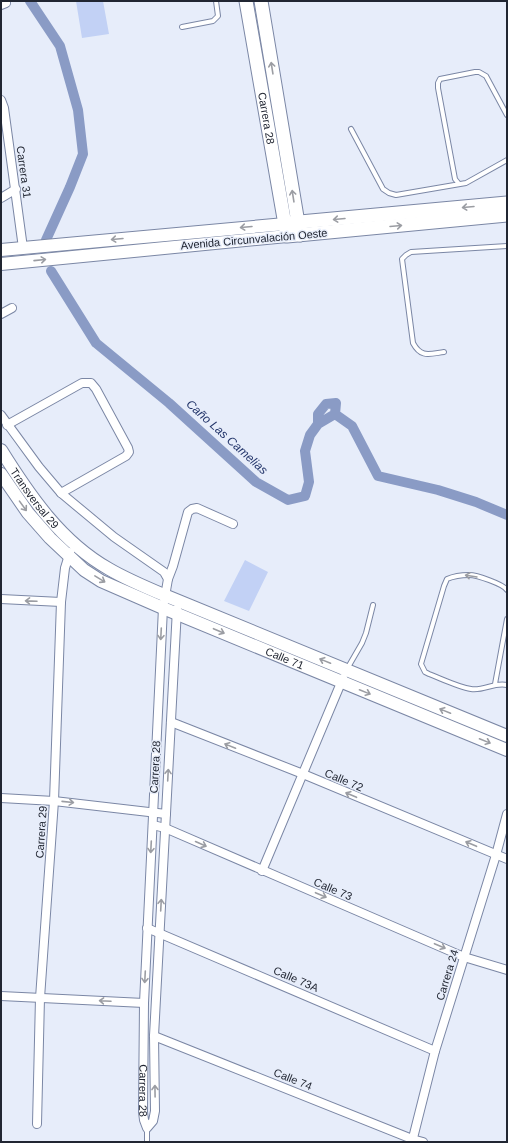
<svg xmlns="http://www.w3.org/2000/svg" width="508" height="1143" font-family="Helvetica,sans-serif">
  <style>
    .grass { fill: #c2d1f5 }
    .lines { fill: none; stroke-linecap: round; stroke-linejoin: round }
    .canal { stroke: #8a9bc5; stroke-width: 10 }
    .service-casing { stroke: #7b87a5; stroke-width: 6 }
    .minor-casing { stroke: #7b87a5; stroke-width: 10 }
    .secondary-casing { stroke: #7b87a5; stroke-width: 14 }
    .primary-casing { stroke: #7b87a5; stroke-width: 15 }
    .service { stroke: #fff; stroke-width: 4 }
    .minor { stroke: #fff; stroke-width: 8 }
    .secondary { stroke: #fff; stroke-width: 12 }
    .primary { stroke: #fff; stroke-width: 13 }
    .oneway { stroke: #9b9da3 }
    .labels { text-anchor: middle; stroke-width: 3; stroke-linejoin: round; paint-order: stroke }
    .street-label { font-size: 11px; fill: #212632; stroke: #e7edfa }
    .water-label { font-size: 12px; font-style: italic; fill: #23356a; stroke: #e7edfa }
  </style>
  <rect width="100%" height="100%" fill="#e7edfa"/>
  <path class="grass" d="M 76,1 L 103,1 L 109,34 L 82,38 Z
    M 245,560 L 268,572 L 249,611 L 224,601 Z"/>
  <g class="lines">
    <path class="canal" d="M 30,1 L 60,46 L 78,110 L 83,154 L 70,187 L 46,240
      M 51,271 L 96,343 L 169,403 L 256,482 L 288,500 L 305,496 L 309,482 L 305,451 L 310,435 L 318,424 L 335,414 L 352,426 L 378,476 L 438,490 L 476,502 L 507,515
      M 318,424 L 318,414 L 326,404 L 336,403 L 335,414"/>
    <g class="service-casing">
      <path id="service" d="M 182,27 L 213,21 L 218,16 L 216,1
        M 351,129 L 383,189 L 389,193 L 396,195 L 466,183 L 507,160
        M 459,184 L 455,179 L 438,88 L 438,83 L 440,79 L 475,72 L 479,72 L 486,76 L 507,115
        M 444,352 C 429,354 421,358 413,343 L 402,259 L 406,255 L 411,252 L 507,246
        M 507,590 C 503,584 477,575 469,575 C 461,575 454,576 447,579 L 444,586 L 421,664 L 425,672 L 429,674 C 442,679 458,687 471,689 C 484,691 494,682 507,685
        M 347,669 L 362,643 L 366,633 L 373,605
        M 495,684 L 507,619
        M 147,1128 L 147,1142"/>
    </g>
    <g class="minor-casing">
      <g id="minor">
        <path d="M 1,5 L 6,3"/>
        <path d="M 1,100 L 4,108 L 23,248"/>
        <path d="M 1,198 L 16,189"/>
        <path d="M 1,314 L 12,308"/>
        <path id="s1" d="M 1,415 L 39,467 L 61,493 L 114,537 L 164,572 L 168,579 L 163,608 L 144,1003 L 143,1112 L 144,1120 L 147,1128 L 153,1121 L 155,1111 L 154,1036 L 177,609"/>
        <path d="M 7,425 L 82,383 L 91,383 L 96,389 L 128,448 L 129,452 L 126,456 L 61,493"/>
        <path d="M 168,579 L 173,566 L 188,512 L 192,509 L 197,508 L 233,524"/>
        <path d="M 1,599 L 61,602"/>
        <path d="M 171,722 L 303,774 L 507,859"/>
        <path d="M 1,798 L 54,801 L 166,814"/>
        <path d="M 153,825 L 165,828 L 464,957 L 507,970"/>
        <path d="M 262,871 L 343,678"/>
        <path d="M 147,928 L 435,1051"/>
        <path d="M 1,996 L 144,1003"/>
        <path d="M 154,1036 L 412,1139 L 423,1142"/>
        <path d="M 37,1124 L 40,998 L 54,801 L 61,602 L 65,568 L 70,552"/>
        <path d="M 412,1142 L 435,1051 L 496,855 L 507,814"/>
      </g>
    </g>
    <g class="secondary-casing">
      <g id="secondary">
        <path d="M 1,250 L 285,224"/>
        <path d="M 1,264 L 287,236"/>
        <path id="s2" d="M 1,450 C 29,495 61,542 109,569 C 126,579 145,587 164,595 L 507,736"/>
        <path id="s3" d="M 1,474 L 28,513 L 50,538 L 84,570 L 101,581 L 163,608 L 507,750"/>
      </g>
    </g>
    <g class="primary-casing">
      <g id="primary">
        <path id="s4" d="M 246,1 L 287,236 L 507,215"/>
        <path d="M 261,1 L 300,235"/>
        <path d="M 289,223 L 507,203"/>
      </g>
    </g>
    <use href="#service" class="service"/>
    <use href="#minor" class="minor"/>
    <use href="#secondary" class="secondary"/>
    <use href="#primary" class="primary"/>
  </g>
  <defs><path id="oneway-shaft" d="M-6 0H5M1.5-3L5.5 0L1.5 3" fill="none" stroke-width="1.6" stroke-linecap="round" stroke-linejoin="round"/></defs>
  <g class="oneway">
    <use href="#oneway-shaft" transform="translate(272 68) rotate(-99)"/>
    <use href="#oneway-shaft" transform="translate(293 196) rotate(-99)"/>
    <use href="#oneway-shaft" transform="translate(468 207) rotate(175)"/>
    <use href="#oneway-shaft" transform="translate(339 219) rotate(175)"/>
    <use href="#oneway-shaft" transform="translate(396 226) rotate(-5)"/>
    <use href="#oneway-shaft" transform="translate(246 227) rotate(175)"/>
    <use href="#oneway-shaft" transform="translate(117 239) rotate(175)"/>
    <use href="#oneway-shaft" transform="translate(40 260) rotate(-6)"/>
    <use href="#oneway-shaft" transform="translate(23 506) rotate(54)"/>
    <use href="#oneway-shaft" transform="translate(471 576) rotate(-171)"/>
    <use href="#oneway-shaft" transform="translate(100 579) rotate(31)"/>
    <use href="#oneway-shaft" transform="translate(31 601) rotate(-178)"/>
    <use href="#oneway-shaft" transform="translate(219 631) rotate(23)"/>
    <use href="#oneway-shaft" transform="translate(161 634) rotate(93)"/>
    <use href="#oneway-shaft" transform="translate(325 661) rotate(-158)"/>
    <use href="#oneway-shaft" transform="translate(365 692) rotate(22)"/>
    <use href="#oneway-shaft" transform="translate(445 711) rotate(-158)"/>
    <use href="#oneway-shaft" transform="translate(485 741) rotate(22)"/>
    <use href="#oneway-shaft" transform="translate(230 746) rotate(-158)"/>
    <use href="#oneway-shaft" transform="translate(168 775) rotate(-87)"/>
    <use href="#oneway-shaft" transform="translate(351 795) rotate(-157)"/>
    <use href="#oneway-shaft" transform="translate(68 802) rotate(6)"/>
    <use href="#oneway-shaft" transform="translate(201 844) rotate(24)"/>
    <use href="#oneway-shaft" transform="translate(471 844) rotate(-157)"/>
    <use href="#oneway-shaft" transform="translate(151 847) rotate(93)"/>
    <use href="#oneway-shaft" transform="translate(321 895) rotate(23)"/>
    <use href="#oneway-shaft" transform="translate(161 905) rotate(-87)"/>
    <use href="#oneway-shaft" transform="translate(440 946) rotate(23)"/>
    <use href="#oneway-shaft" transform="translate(145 977) rotate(93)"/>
    <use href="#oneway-shaft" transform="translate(105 1001) rotate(-177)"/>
    <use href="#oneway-shaft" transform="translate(155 1091) rotate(-91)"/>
  </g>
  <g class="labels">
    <g class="street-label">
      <text dy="4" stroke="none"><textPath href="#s4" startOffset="119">Carrera 28</textPath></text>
      <text transform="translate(24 172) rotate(82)" y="4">Carrera 31</text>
      <text transform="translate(254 239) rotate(-5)" y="4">Avenida Circunvalación Oeste</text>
      <text dy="4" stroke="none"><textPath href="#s2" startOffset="59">Transversal 29</textPath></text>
      <text dy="4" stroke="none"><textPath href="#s3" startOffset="347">Calle 71</textPath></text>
      <text transform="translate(155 767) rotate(-87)" y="4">Carrera 28</text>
      <text transform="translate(344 780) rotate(23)" y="4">Calle 72</text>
      <text transform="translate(41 832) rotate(-86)" y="4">Carrera 29</text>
      <text transform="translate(333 889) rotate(23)" y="4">Calle 73</text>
      <text transform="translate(447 975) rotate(-73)" y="4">Carrera 24</text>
      <text transform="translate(296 979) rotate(23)" y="4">Calle 73A</text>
      <text transform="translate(293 1079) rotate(22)" y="4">Calle 74</text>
      <text dy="4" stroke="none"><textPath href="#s1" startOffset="749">Carrera 28</textPath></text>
    </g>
    <g class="water-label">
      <text transform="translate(227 437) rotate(42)" y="4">Caño Las Camelias</text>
    </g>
  </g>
  <rect width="508" height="1143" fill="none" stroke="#212632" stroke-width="4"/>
</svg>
